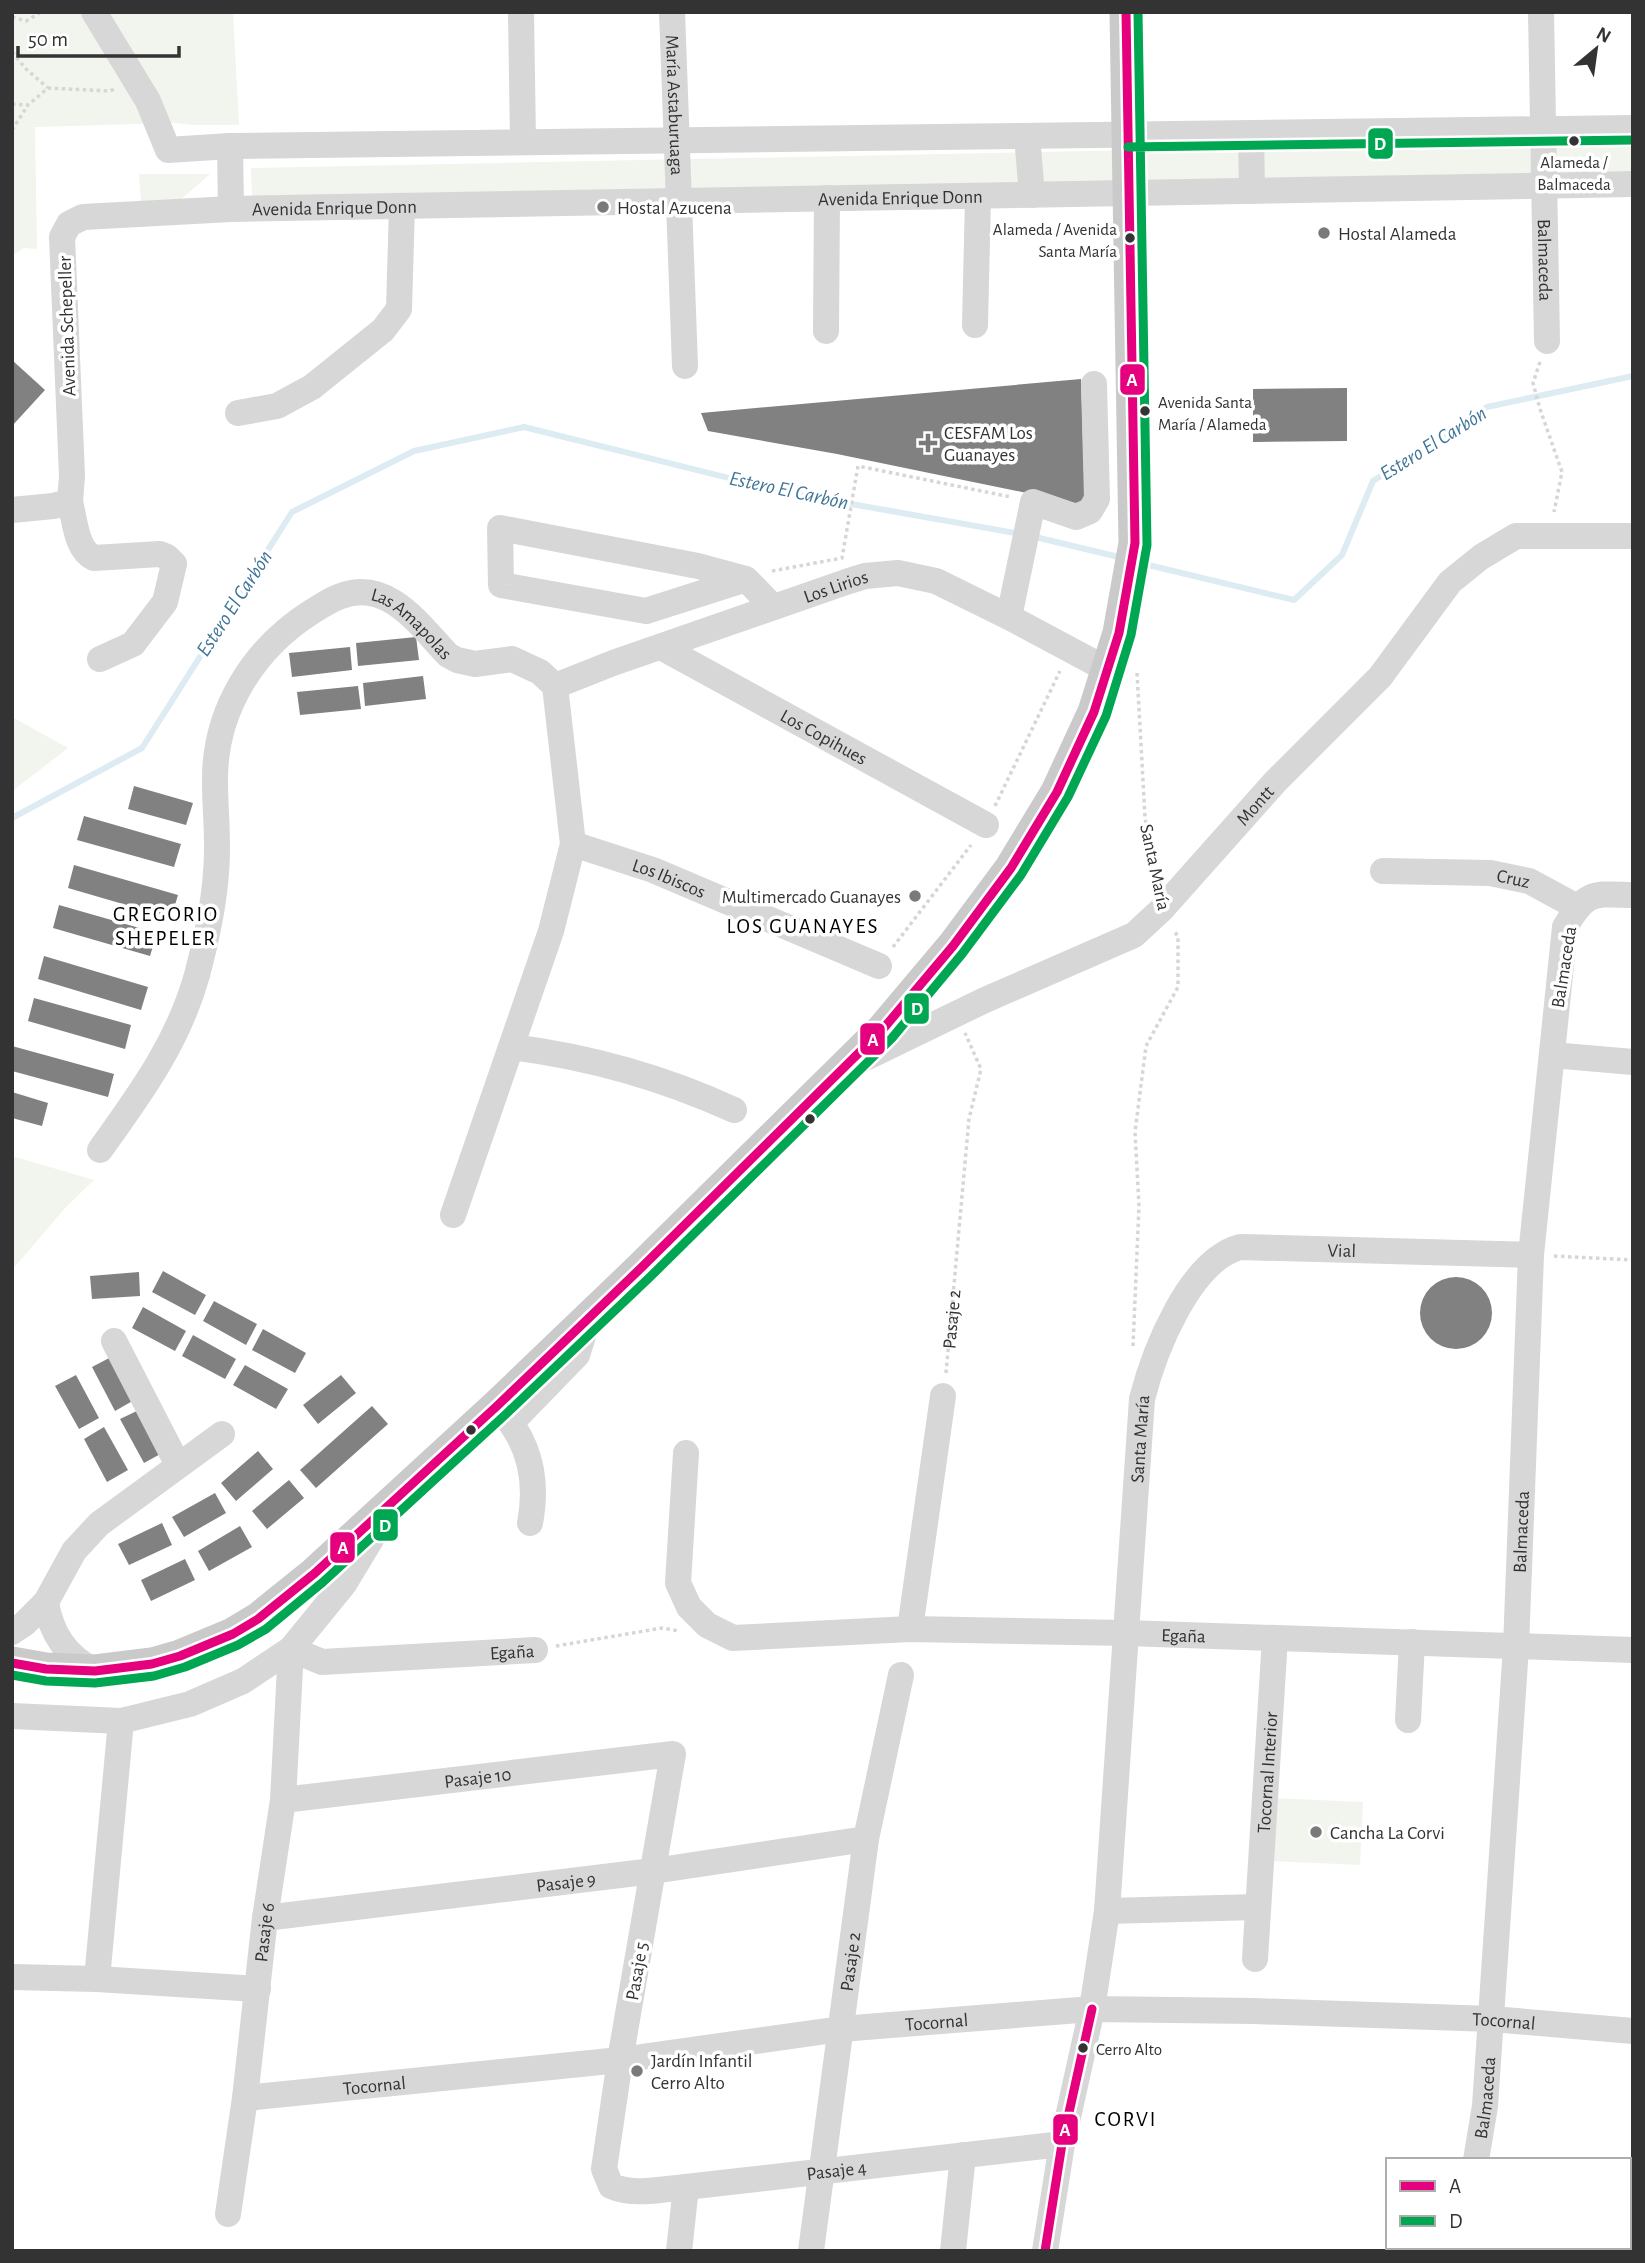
<svg xmlns="http://www.w3.org/2000/svg" width="1645" height="2263" font-family="'Alegreya Sans',sans-serif">
  <style>
    .green { fill: #f1f5ed }
    .lines { fill: none; stroke-linecap: round; stroke-linejoin: round }
    .stream { stroke: #ddebf3; stroke-width: 6 }
    .building { fill: #818181 }
    .path { stroke: #d6d6d6; stroke-width: 3.5; stroke-dasharray: 3.5 3.5; stroke-linecap: butt }
    .minor { stroke: #d7d7d7; stroke-width: 26 }
    .major { stroke: #cacaca; stroke-width: 33 }
    .bus-1-casing { stroke: #fff; stroke-width: 14 }
    .bus-2-casing { stroke: #fff; stroke-width: 14 }
    .bus-1 { stroke: #e5007d; stroke-width: 9 }
    .bus-2 { stroke: #00a651; stroke-width: 9 }
    .bus-dot { fill: #333; stroke: #fff; stroke-width: 2.5 }
    .poi-dot { fill: #7a7a7a; stroke: #fff; stroke-width: 2.5 }
    .labels { text-anchor: middle; stroke-width: 7; stroke-linejoin: round; paint-order: stroke }
    .bus-label { font-size: 17px; fill: #333; stroke: #fff; text-anchor: start }
    .street-label { font-size: 19px; fill: #333; stroke: #fff }
    .poi-label { font-size: 19px; fill: #333; stroke: #fff; text-anchor: start }
    .water-label { font-size: 21px; font-style: italic; fill: #3f7597; stroke: #fff }
    .neighbourhood-label { font-size: 21px; letter-spacing: 2px; fill: #000; stroke: #fff }
    .line-badge { stroke: #fff; stroke-width: 2.5 }
    .badge-label { font-size: 19px; text-anchor: middle; font-weight: bold; fill: #fff }
  </style>
  <rect width="100%" height="100%" fill="#fff"/>
  <path class="green" d="M 12,12 L 233,12 L 239,125 L 193,125 L 158,121 L 138,124 L 35,127 L 37,249 L 24,248 L 12,256 Z
    M 1633,140 L 1633,171 L 252,199 L 251,168 Z
    M 139,174 L 210,174 L 181,199 L 141,201 Z
    M 12,717 L 68,748 L 15,789 L 12,797 Z
    M 12,1156 L 94,1180 L 66,1207 L 12,1270 Z
    M 1272,1798 L 1363,1802 L 1360,1865 L 1269,1861 Z"/>
  <g class="lines">
    <path class="stream" d="M 1031,536 L 1123,558
      M 1140,563 L 1294,600 L 1342,555 L 1373,481 L 1487,407 L 1633,376
      M 12,818 L 142,748 L 292,512 L 414,451 L 524,427 L 789,493 L 1021,534"/>
  </g>
  <path class="building" d="M 12,360 L 45,390 L 12,426 Z
    M 1081,379 L 1085,505 L 837,454 L 708,431 L 701,413 Z
    M 1347,388 L 1347,441 L 1253,442 L 1253,389 Z
    M 416,637 L 419,660 L 358,666 L 356,643 Z
    M 350,647 L 352,670 L 292,677 L 289,653 Z
    M 423,676 L 426,699 L 365,706 L 363,683 Z
    M 358,686 L 361,709 L 300,715 L 297,692 Z
    M 134,786 L 193,803 L 186,825 L 128,809 Z
    M 84,816 L 181,844 L 174,867 L 77,840 Z
    M 74,865 L 178,895 L 171,918 L 68,888 Z
    M 59,905 L 157,933 L 150,956 L 53,928 Z
    M 44,956 L 148,987 L 141,1010 L 38,979 Z
    M 34,998 L 131,1025 L 125,1049 L 28,1021 Z
    M 12,1046 L 114,1074 L 108,1097 L 12,1071 Z
    M 12,1092 L 48,1103 L 42,1126 L 12,1118 Z
    M 163,1271 L 206,1295 L 195,1315 L 152,1292 Z
    M 139,1272 L 140,1296 L 92,1299 L 90,1276 Z
    M1420 1313a36 36 0 1 1 72 0a36 36 0 1 1-72 0Z
    M 214,1301 L 257,1324 L 246,1345 L 203,1321 Z
    M 143,1307 L 186,1331 L 175,1351 L 132,1328 Z
    M 263,1329 L 306,1353 L 295,1373 L 252,1350 Z
    M 193,1335 L 236,1359 L 225,1379 L 182,1356 Z
    M 113,1356 L 136,1399 L 115,1411 L 92,1367 Z
    M 245,1365 L 288,1389 L 276,1409 L 233,1385 Z
    M 76,1375 L 99,1418 L 79,1429 L 55,1386 Z
    M 341,1375 L 356,1393 L 318,1424 L 303,1405 Z
    M 372,1406 L 388,1424 L 316,1488 L 300,1470 Z
    M 141,1409 L 164,1452 L 144,1463 L 120,1419 Z
    M 104,1427 L 128,1470 L 107,1482 L 84,1439 Z
    M 258,1451 L 273,1469 L 236,1501 L 221,1483 Z
    M 289,1480 L 304,1498 L 267,1529 L 252,1511 Z
    M 215,1493 L 226,1513 L 184,1537 L 172,1517 Z
    M 162,1523 L 172,1545 L 129,1565 L 118,1544 Z
    M 240,1526 L 252,1547 L 209,1571 L 198,1551 Z
    M 185,1559 L 195,1580 L 151,1601 L 141,1580 Z"/>
  <g class="lines">
    <g class="path">
      <path d="M 12,17 L 26,21 L 41,12"/>
      <path d="M 12,52 L 26,69 L 48,88"/>
      <path d="M 12,104 L 28,105 L 48,88 L 110,91 L 114,89"/>
      <path d="M 12,130 L 28,105"/>
      <path d="M 1540,362 L 1533,383 L 1540,409 L 1562,472 L 1554,512"/>
      <path d="M 772,571 L 842,558 L 858,466 L 1011,497"/>
      <path d="M 1137,673 L 1145,817 L 1156,881"/>
      <path d="M 995,806 L 1060,671"/>
      <path d="M 893,947 L 971,845"/>
      <path d="M 1554,1256 L 1633,1260"/>
      <path d="M 1133,1346 L 1139,1206 L 1135,1132 L 1146,1046 L 1178,987 L 1178,937 L 1174,930"/>
      <path id="s1" d="M 946,1373 L 969,1119 L 981,1069 L 965,1033"/>
      <path d="M 556,1646 L 662,1628 L 679,1631"/>
    </g>
    <g class="minor">
      <path d="M 94,12 L 148,101 L 168,150 L 230,146 L 1633,128"/>
      <path d="M 521,12 L 523,142"/>
      <path id="s2" d="M 672,12 L 685,366"/>
      <path id="s3" d="M 1541,12 L 1547,341"/>
      <path d="M 1251,133 L 1252,191"/>
      <path d="M 1027,136 L 1032,195"/>
      <path d="M 230,146 L 231,209"/>
      <path d="M 975,325 L 978,196"/>
      <path d="M 826,331 L 827,198"/>
      <path d="M 238,413 L 277,406 L 312,387 L 383,330 L 399,309 L 402,206"/>
      <path d="M 70,502 C 75,520 76,550 94,558 L 160,554 L 167,557 L 174,564 L 165,602 L 133,644 L 100,659"/>
      <path id="s4" d="M 12,510 L 53,506 L 70,502 L 72,476 L 62,237 L 69,224 L 83,217 L 231,209 L 1633,184"/>
      <path d="M 746,579 L 646,611 L 501,585 L 500,528 L 698,566 L 746,579 L 773,607"/>
      <path d="M 1009,617 L 1033,502 L 1076,517 L 1090,511 L 1097,499 L 1094,384"/>
      <path id="s5" d="M 661,647 L 986,825"/>
      <path id="s6" d="M 555,686 L 613,663 L 849,581 L 865,576 L 898,573 L 936,581 L 1009,617 L 1108,670"/>
      <path id="s7" d="M 573,844 L 653,870 L 879,966"/>
      <path id="s8" d="M 1383,871 L 1490,873 L 1529,881 L 1577,907"/>
      <path d="M 512,1047 C 590,1057 662,1077 734,1110"/>
      <path d="M 1552,1055 L 1633,1062"/>
      <path id="s9" d="M 859,1061 L 985,1000 L 1134,935 L 1161,910 L 1275,782 L 1380,677 L 1450,582 L 1481,557 L 1516,536 L 1633,536"/>
      <path id="s10" d="M 100,1150 C 140,1094 178,1043 197,975 C 206,941 214,907 216,872 C 219,841 215,812 215,782 C 214,710 254,648 313,611 C 322,606 331,599 341,596 C 388,578 420,626 448,655 L 457,660 L 475,664 L 512,659 L 540,672 L 555,686 L 573,844 L 551,931 L 453,1215"/>
      <path d="M 114,1341 L 178,1465"/>
      <path d="M 500,1410 C 530,1442 538,1481 530,1523"/>
      <path d="M 511,1423 L 577,1355 L 583,1336 L 583,1324"/>
      <path id="s11" d="M 686,1453 L 678,1583 L 689,1607 L 707,1625 L 733,1638 L 910,1629 L 1126,1633 L 1633,1650"/>
      <path d="M 46,1602 C 51,1634 66,1656 95,1671"/>
      <path d="M 910,1629 L 943,1396"/>
      <path d="M 12,1632 L 24,1624 L 46,1602 L 74,1551 L 99,1524 L 222,1434"/>
      <path id="s12" d="M 291,1649 L 322,1662 L 535,1650"/>
      <path d="M 12,1716 L 121,1721 L 190,1704 L 243,1681 L 291,1649 L 344,1584 L 382,1521"/>
      <path d="M 1408,1720 L 1412,1642"/>
      <path id="s13" d="M 283,1800 L 673,1754 L 620,2060 L 604,2169 L 611,2186 C 634,2196 662,2189 686,2187 L 1062,2144"/>
      <path d="M 1107,1911 L 1257,1907"/>
      <path id="s14" d="M 265,1918 L 653,1871 L 866,1839"/>
      <path id="s15" d="M 1255,1959 L 1275,1638"/>
      <path d="M 12,1977 L 97,1979 L 258,1989"/>
      <path d="M 97,1979 L 121,1721"/>
      <path id="s16" d="M 245,2098 L 620,2060 L 841,2029 L 1092,2009 L 1253,2011 L 1492,2019 L 1633,2031"/>
      <path id="s17" d="M 1476,2160 L 1485,2106 L 1516,1647 L 1531,1255 L 1565,927 C 1587,890 1593,894 1633,895"/>
      <path id="s18" d="M 228,2214 L 245,2098 L 265,1918 L 283,1800 L 291,1649"/>
      <path d="M 679,2251 L 686,2187"/>
      <path id="s19" d="M 811,2251 L 866,1839 L 901,1675"/>
      <path d="M 953,2251 L 963,2155"/>
      <path id="s20" d="M 1045,2251 L 1062,2144 L 1092,2009 L 1107,1911 L 1142,1399 C 1154,1352 1189,1261 1240,1247 L 1531,1255"/>
      <path d="M 1460,2251 L 1461,2247"/>
    </g>
    <path class="major" d="M 12,1663 L 46,1669 L 95,1671 L 152,1664 L 180,1656 L 233,1634 L 258,1619 L 315,1573 L 497,1406 L 642,1267 L 883,1029 L 953,946 L 1011,868 L 1057,792 L 1094,712 L 1119,633 L 1135,543 L 1126,12"/>
    <g class="bus-1-casing">
      <path id="bus-1" d="M 12,1663 L 46,1669 L 95,1671 L 152,1664 L 180,1656 L 233,1634 L 258,1619 L 315,1573 L 497,1406 L 642,1267 L 883,1029 L 953,946 L 1011,868 L 1057,792 L 1094,712 L 1119,633 L 1135,543 L 1126,12
        M 1045,2251 L 1062,2144 L 1092,2009"/>
    </g>
    <g class="bus-2-casing">
      <path id="bus-2" d="M 1128,147 L 1633,140
        M 12,1675 L 46,1681 L 95,1683 L 154,1676 L 185,1667 L 238,1645 L 266,1629 L 323,1582 L 505,1415 L 651,1276 L 892,1038 L 962,954 L 1021,875 L 1068,797 L 1106,716 L 1131,635 L 1147,545 L 1138,12"/>
    </g>
    <use href="#bus-1" class="bus-1"/>
    <use href="#bus-2" class="bus-2"/>
  </g>
  <g class="bus-dot">
    <circle cx="1574" cy="141" r="6"/>
    <circle cx="1130" cy="238" r="6"/>
    <circle cx="1145" cy="411" r="6"/>
    <circle cx="810" cy="1119" r="6"/>
    <circle cx="471" cy="1430" r="6"/>
    <circle cx="1083" cy="2048" r="6"/>
  </g>
  <g class="poi-dot">
    <circle cx="603" cy="207" r="7"/>
    <circle cx="1324" cy="233" r="7"/>
    <path d="M924.5 432.5h7v7h7v7h-7v7h-7v-7h-7v-7h7z"/>
    <circle cx="915" cy="896" r="7"/>
    <circle cx="1316" cy="1832" r="7"/>
    <circle cx="637" cy="2071" r="7"/>
  </g>
  <g class="labels">
    <g class="bus-label">
      <text x="1574" y="168" text-anchor="middle">Alameda /<tspan x="1574" dy="22">Balmaceda</tspan></text>
      <text x="1117" y="235" text-anchor="end">Alameda / Avenida<tspan x="1117" dy="22">Santa María</tspan></text>
      <text x="1158" y="408">Avenida Santa<tspan x="1158" dy="22">María / Alameda</tspan></text>
      <text x="1096" y="2055">Cerro Alto</text>
    </g>
    <g class="street-label">
      <text dy="7" stroke="none"><textPath href="#s2" startOffset="93">María Astaburuaga</textPath></text>
      <text dy="7" stroke="none"><textPath href="#s4" startOffset="1172">Avenida Enrique Donn</textPath></text>
      <text dy="7" stroke="none"><textPath href="#s4" startOffset="606">Avenida Enrique Donn</textPath></text>
      <text dy="7" stroke="none"><textPath href="#s3" startOffset="248">Balmaceda</textPath></text>
      <text transform="translate(66 326) rotate(-92)" y="7">Avenida Schepeller</text>
      <text dy="7" stroke="none"><textPath href="#s6" startOffset="298">Los Lirios</textPath></text>
      <text dy="7" stroke="none"><textPath href="#s10" startOffset="716">Las Amapolas</textPath></text>
      <text dy="7" stroke="none"><textPath href="#s5" startOffset="186">Los Copihues</textPath></text>
      <text dy="7" stroke="none"><textPath href="#s9" startOffset="480">Montt</textPath></text>
      <text transform="translate(1156 867) rotate(78)" y="7">Santa María</text>
      <text dy="7" stroke="none"><textPath href="#s7" startOffset="102">Los Ibiscos</textPath></text>
      <text dy="7" stroke="none"><textPath href="#s8" startOffset="131">Cruz</textPath></text>
      <text transform="translate(1563 967) rotate(-81)" y="7">Balmaceda</text>
      <text dy="7" stroke="none"><textPath href="#s20" startOffset="1148">Vial</textPath></text>
      <text dy="7" stroke="none"><textPath href="#s1" startOffset="54">Pasaje 2</textPath></text>
      <text dy="7" stroke="none"><textPath href="#s20" startOffset="819">Santa María</textPath></text>
      <text dy="7" stroke="none"><textPath href="#s17" startOffset="630">Balmaceda</textPath></text>
      <text dy="7" stroke="none"><textPath href="#s11" startOffset="662">Egaña</textPath></text>
      <text dy="7" stroke="none"><textPath href="#s12" startOffset="224">Egaña</textPath></text>
      <text dy="7" stroke="none"><textPath href="#s15" startOffset="187">Tocornal Interior</textPath></text>
      <text dy="7" stroke="none"><textPath href="#s13" startOffset="196">Pasaje 10</textPath></text>
      <text dy="7" stroke="none"><textPath href="#s14" startOffset="303">Pasaje 9</textPath></text>
      <text dy="7" stroke="none"><textPath href="#s18" startOffset="284">Pasaje 6</textPath></text>
      <text dy="7" stroke="none"><textPath href="#s19" startOffset="292">Pasaje 2</textPath></text>
      <text transform="translate(636 1971) rotate(-80)" y="7">Pasaje 5</text>
      <text dy="7" stroke="none"><textPath href="#s16" startOffset="1264">Tocornal</textPath></text>
      <text dy="7" stroke="none"><textPath href="#s16" startOffset="696">Tocornal</textPath></text>
      <text dy="7" stroke="none"><textPath href="#s16" startOffset="130">Tocornal</textPath></text>
      <text dy="7" stroke="none"><textPath href="#s17" startOffset="63">Balmaceda</textPath></text>
      <text dy="7" stroke="none"><textPath href="#s13" startOffset="1059">Pasaje 4</textPath></text>
    </g>
    <g class="poi-label">
      <text x="617" y="214">Hostal Azucena</text>
      <text x="1338" y="240">Hostal Alameda</text>
      <text x="944" y="439">CESFAM Los<tspan x="944" dy="22">Guanayes</tspan></text>
      <text x="901" y="903" text-anchor="end">Multimercado Guanayes</text>
      <text x="1330" y="1839">Cancha La Corvi</text>
      <text x="651" y="2067">Jardín Infantil<tspan x="651" dy="22">Cerro Alto</tspan></text>
    </g>
    <g class="water-label">
      <text transform="translate(1433 443) rotate(-32)" y="7">Estero El Carbón</text>
      <text transform="translate(789 490) rotate(12)" y="7">Estero El Carbón</text>
      <text transform="translate(234 603) rotate(-57)" y="7">Estero El Carbón</text>
    </g>
    <g class="neighbourhood-label">
      <text x="166" y="921">GREGORIO<tspan x="166" dy="24">SHEPELER</tspan></text>
      <text x="803" y="933">LOS GUANAYES</text>
      <text x="1126" y="2126">CORVI</text>
    </g>
  </g>
  <g class="line-badge">
    <rect x="1367" y="127" width="27" height="33" rx="7" fill="#00a651"/>
    <rect x="1119" y="363" width="27" height="33" rx="7" fill="#e5007d"/>
    <rect x="903" y="992" width="27" height="33" rx="7" fill="#00a651"/>
    <rect x="859" y="1022" width="27" height="34" rx="7" fill="#e5007d"/>
    <rect x="372" y="1508" width="27" height="34" rx="7" fill="#00a651"/>
    <rect x="329" y="1531" width="27" height="33" rx="7" fill="#e5007d"/>
    <rect x="1052" y="2113" width="27" height="33" rx="7" fill="#e5007d"/>
  </g>
  <g class="badge-label">
    <text x="1380" y="150">D</text>
    <text x="1132" y="386">A</text>
    <text x="917" y="1015">D</text>
    <text x="873" y="1046">A</text>
    <text x="385" y="1532">D</text>
    <text x="343" y="1554">A</text>
    <text x="1065" y="2136">A</text>
  </g>
  <rect width="1645" height="2263" fill="none" stroke="#333333" stroke-width="28"/>
  <rect x="1386" y="2158" width="245" height="91" fill="#ffffff" stroke="#adadad" stroke-width="2"/>
  <rect x="1400" y="2181" width="35" height="10" fill="#e5007d" stroke="#adadad" stroke-width="2"/>
  <text x="1449" y="2193" font-size="21" fill="#333333">A</text>
  <rect x="1400" y="2216" width="35" height="10" fill="#00a651" stroke="#adadad" stroke-width="2"/>
  <text x="1449" y="2228" font-size="21" fill="#333333">D</text>
  <g transform="translate(1596 49) rotate(29)" stroke="#ffffff" stroke-width="5" paint-order="stroke">
  <path d="M0-5L12 26L0 18L-12 26Z" fill="#333333"/>
  <text y="-10" font-size="19" font-weight="bold" text-anchor="middle" fill="#333333">N</text>
  </g>
  <path d="M18 46v10h161v-10" fill="none" stroke="#333333" stroke-width="3.5"/>
  <text x="28" y="46" font-size="21" fill="#333333" stroke="#ffffff" stroke-width="5" paint-order="stroke">50 m</text>
</svg>
